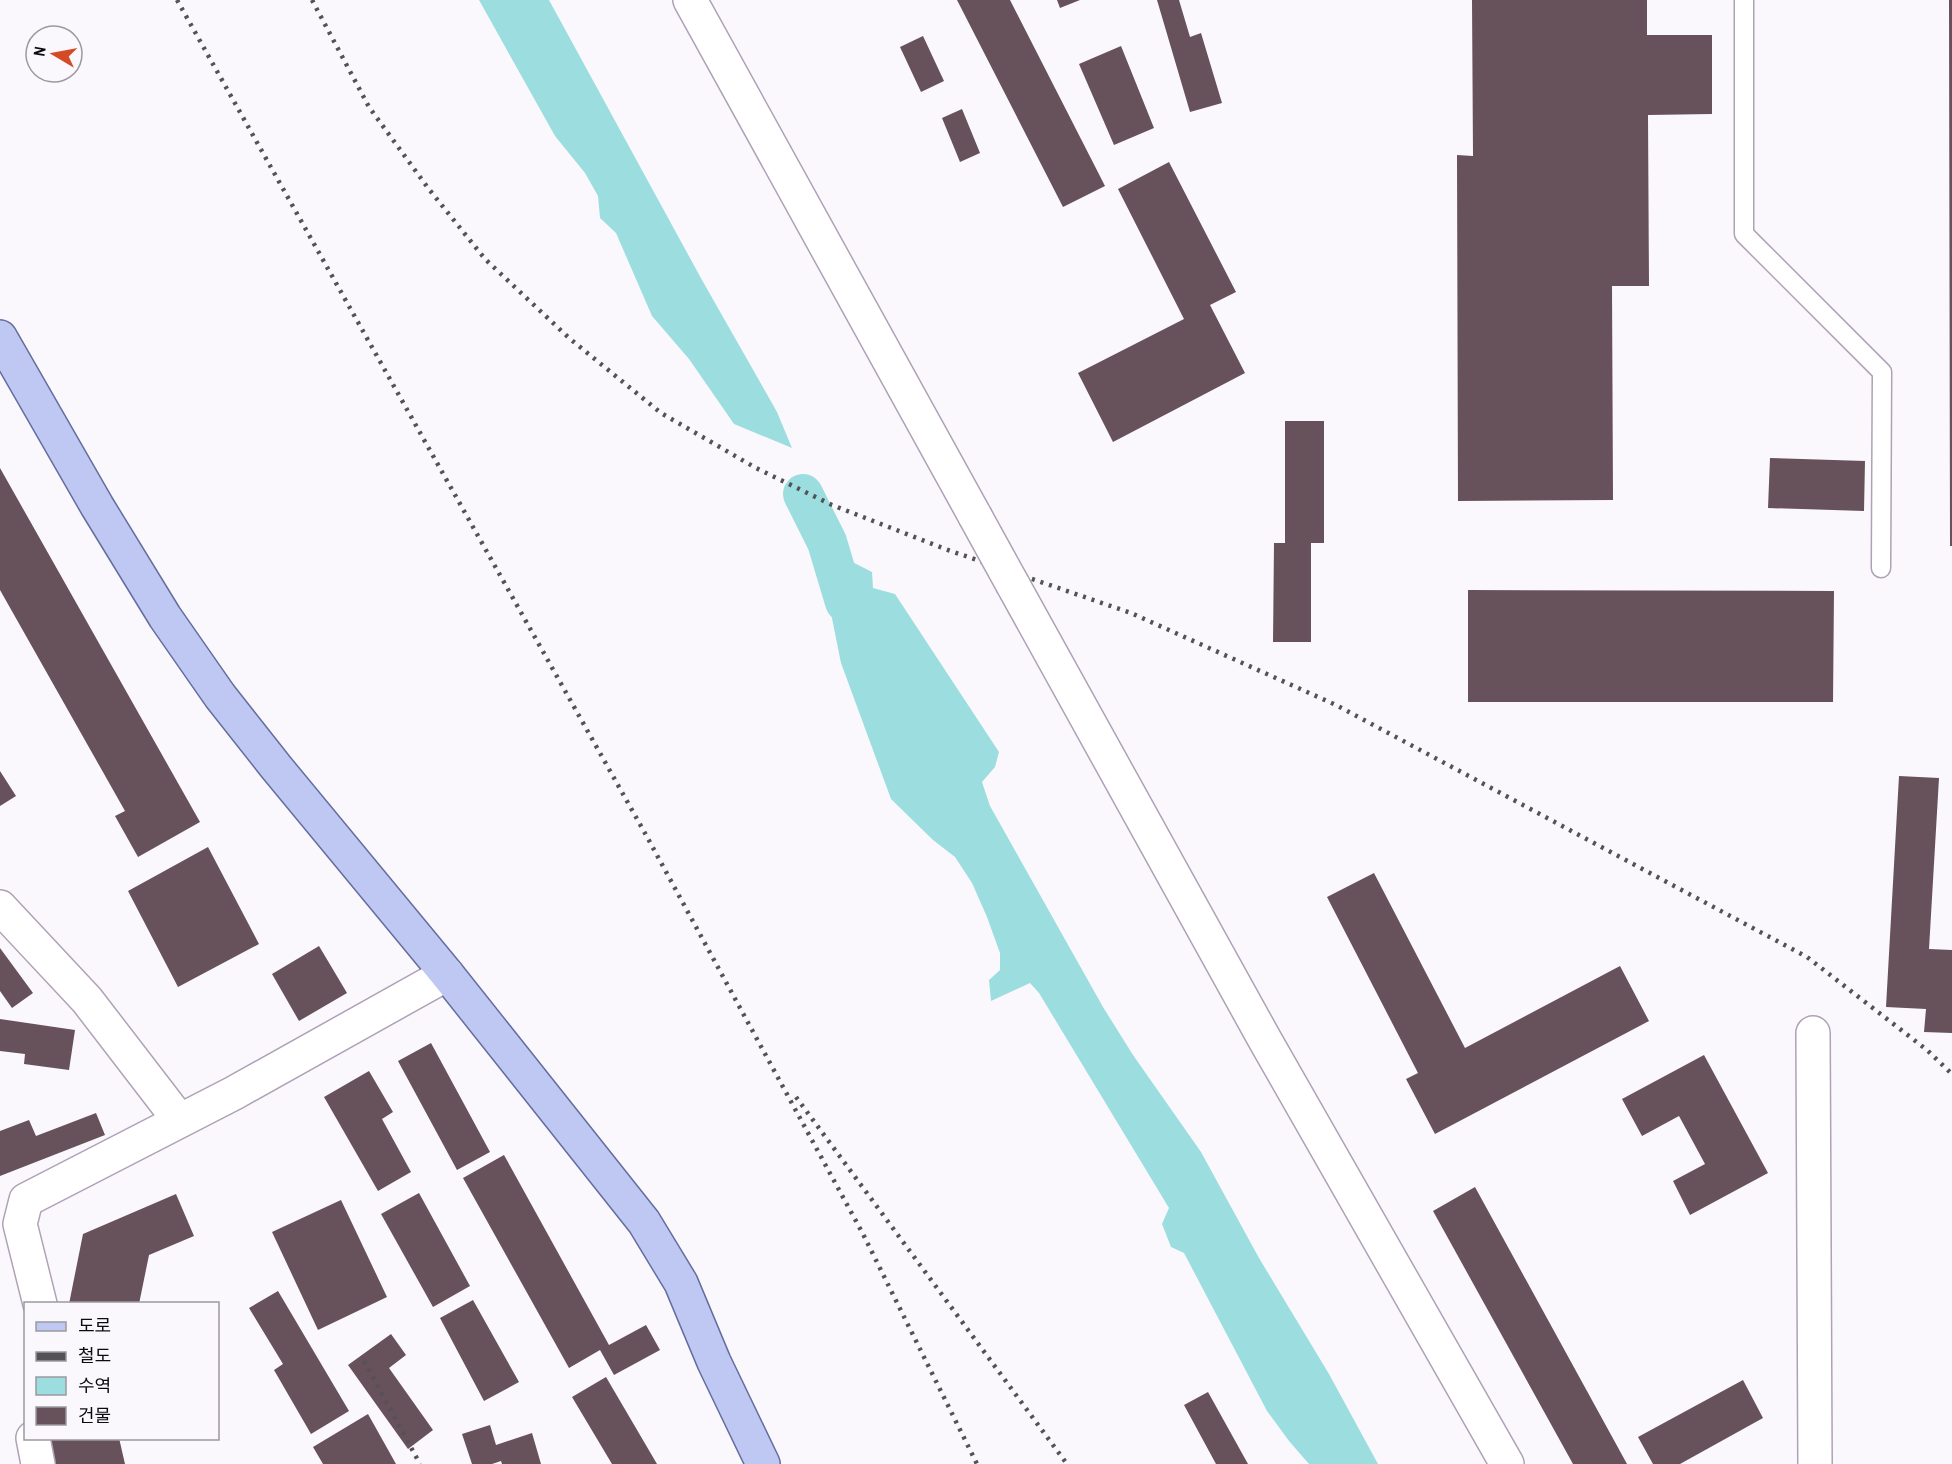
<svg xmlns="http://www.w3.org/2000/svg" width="1952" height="1464" font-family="'Archivo Narrow','Noto Sans KR',sans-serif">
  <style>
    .water { fill: #9cdee0 }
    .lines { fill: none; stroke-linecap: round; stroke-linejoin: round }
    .canal { stroke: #9cdee0; stroke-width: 40 }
    .building { fill: #67515a }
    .lane-casing { stroke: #afa1b6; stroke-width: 21 }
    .street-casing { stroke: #afa1b6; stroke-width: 36 }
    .primary-casing { stroke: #646e9e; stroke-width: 36 }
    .lane { stroke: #fff; stroke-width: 18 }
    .street { stroke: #fff; stroke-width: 33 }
    .primary { stroke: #bec8f2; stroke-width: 33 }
    .rail { stroke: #545157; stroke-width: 4.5; stroke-dasharray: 3 6; stroke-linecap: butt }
    .street-bridge-casing { stroke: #afa1b6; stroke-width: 36; stroke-linecap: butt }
    .street-bridge { stroke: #fff; stroke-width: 33 }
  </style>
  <rect width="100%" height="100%" fill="#faf8fc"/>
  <path class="water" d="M 479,0 L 549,0 L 702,280 L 777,412 L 792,448 L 734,424 L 689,359 L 652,316 L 616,233 L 600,218 L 598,196 L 585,173 L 555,136 Z
    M 817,544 L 872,572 L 873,588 L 895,594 L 999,752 L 995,767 L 982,782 L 990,806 L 1103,1007 L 1133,1055 L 1201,1152 L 1259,1258 L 1329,1374 L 1378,1464 L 1309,1464 L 1289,1441 L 1267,1411 L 1184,1253 L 1171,1247 L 1162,1224 L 1169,1208 L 1039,993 L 1030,983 L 991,1001 L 989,980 L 1000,970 L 1000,953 L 987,917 L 972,883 L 955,857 L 933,840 L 891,799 L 841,663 Z"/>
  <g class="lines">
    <path class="canal" d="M 803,494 L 827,542 L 845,602"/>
  </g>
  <path class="building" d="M 957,0 L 1010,0 L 1105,186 L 1063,207 Z
    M 1057,0 L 1080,0 L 1060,8 Z
    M 1157,0 L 1179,0 L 1190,37 L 1201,33 L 1222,103 L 1190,112 Z
    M 1472,0 L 1647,0 L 1647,35 L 1712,35 L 1712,114 L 1648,115 L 1649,286 L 1612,286 L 1613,500 L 1458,501 L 1457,155 L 1473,156 Z
    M 1949,0 L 1952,0 L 1952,546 L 1950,546 Z
    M 923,36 L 944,81 L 921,92 L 900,47 Z
    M 1121,46 L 1154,128 L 1114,145 L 1079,64 Z
    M 962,109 L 980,153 L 960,162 L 942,118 Z
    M 1169,162 L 1236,292 L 1210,305 L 1245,373 L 1113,442 L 1078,373 L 1184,319 L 1118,189 Z
    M 1285,421 L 1324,421 L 1324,543 L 1311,543 L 1311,642 L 1273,642 L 1274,543 L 1285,543 Z
    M 1770,458 L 1865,461 L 1864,511 L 1768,508 Z
    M 0,468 L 200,822 L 138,857 L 115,816 L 125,811 L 0,590 Z
    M 1468,590 L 1834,591 L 1833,702 L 1468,702 Z
    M 0,771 L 16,796 L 0,806 Z
    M 1899,776 L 1939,778 L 1929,949 L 1952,950 L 1952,1033 L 1924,1032 L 1926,1009 L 1886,1007 Z
    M 208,847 L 259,944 L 178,987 L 128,891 Z
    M 1374,873 L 1465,1048 L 1620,966 L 1649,1021 L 1435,1134 L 1406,1079 L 1418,1073 L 1327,897 Z
    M 319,946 L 347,993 L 299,1021 L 272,974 Z
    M 0,948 L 33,993 L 12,1008 L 0,991 Z
    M 0,1019 L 75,1030 L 69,1070 L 24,1064 L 25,1054 L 0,1051 Z
    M 431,1043 L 490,1152 L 457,1170 L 398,1061 Z
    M 1704,1055 L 1768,1173 L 1690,1215 L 1673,1181 L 1705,1164 L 1679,1116 L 1642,1136 L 1622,1099 Z
    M 369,1071 L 393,1112 L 382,1119 L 411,1172 L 378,1191 L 324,1097 Z
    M 96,1113 L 105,1135 L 0,1176 L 0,1131 L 29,1120 L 36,1136 Z
    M 504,1155 L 609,1345 L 646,1325 L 660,1350 L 614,1375 L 600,1350 L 569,1368 L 463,1178 Z
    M 1475,1187 L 1627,1464 L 1573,1464 L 1433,1211 Z
    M 419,1193 L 470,1286 L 433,1307 L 381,1214 Z
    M 176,1194 L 194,1236 L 149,1255 L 139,1304 L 69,1304 L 83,1234 Z
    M 341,1200 L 387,1297 L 318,1330 L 272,1232 Z
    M 278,1291 L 349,1411 L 311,1434 L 274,1370 L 283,1364 L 249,1308 Z
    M 473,1300 L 519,1382 L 484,1401 L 440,1318 Z
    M 391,1334 L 406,1355 L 389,1368 L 433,1430 L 408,1449 L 348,1365 Z
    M 606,1377 L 657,1464 L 612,1464 L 572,1397 Z
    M 1743,1380 L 1763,1418 L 1680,1464 L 1653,1464 L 1638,1437 Z
    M 1208,1392 L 1248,1464 L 1216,1464 L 1184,1405 Z
    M 368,1414 L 396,1464 L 323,1464 L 313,1447 Z
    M 490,1425 L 496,1445 L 532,1433 L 541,1464 L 502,1464 L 501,1461 L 492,1464 L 472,1464 L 462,1434 Z
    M 49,1438 L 119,1438 L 125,1464 L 55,1464 Z"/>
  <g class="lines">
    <g class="lane-casing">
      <path id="lane" d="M 1744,0 L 1744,234 L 1882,372 L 1881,568"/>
    </g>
    <g class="street-casing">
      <path id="street" d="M 690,0 L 975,516
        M 1013,585 L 1265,1040 L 1507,1464
        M 0,907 L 87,1000 L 180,1121
        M 1813,1033 L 1815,1464
        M 40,1304 L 20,1224 L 26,1200 L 234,1093 L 447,974
        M 33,1438 L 38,1464"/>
    </g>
    <g class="primary-casing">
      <path id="primary" d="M 0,337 L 97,506 L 165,617 L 220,696 L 276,767 L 447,974 L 644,1222 L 681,1283 L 714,1362 L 763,1464"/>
    </g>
    <use href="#lane" class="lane"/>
    <use href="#street" class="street"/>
    <use href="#primary" class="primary"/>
    <path class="rail" d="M 177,0 L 646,835 L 863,1234 L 977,1464
      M 312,0 L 369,107 L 428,188 L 485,259 L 569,338 L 661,413 L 756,468 L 832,505 L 948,550 L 1131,613 L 1336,705 L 1807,957 L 1927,1050 L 1952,1074
      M 796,1097 L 1067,1464
      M 364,1361 L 420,1464"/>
    <g class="street-bridge-casing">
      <path id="street-bridge" d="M 975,516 L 1013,585"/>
    </g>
    <use href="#street-bridge" class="street-bridge"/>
  </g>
  <rect x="24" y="1302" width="195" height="138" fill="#faf8fc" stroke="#9c999e" stroke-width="1.5"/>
  <rect x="36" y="1322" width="30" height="9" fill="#bec8f2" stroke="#9c999e" stroke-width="1.5"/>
  <text x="78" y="1332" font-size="18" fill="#0e0a11">도로</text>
  <rect x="36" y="1352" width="30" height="9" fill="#545157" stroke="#9c999e" stroke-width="1.5"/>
  <text x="78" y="1362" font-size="18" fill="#0e0a11">철도</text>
  <rect x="36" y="1377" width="30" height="18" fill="#9cdee0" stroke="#9c999e" stroke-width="1.5"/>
  <text x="78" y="1392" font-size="18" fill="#0e0a11">수역</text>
  <rect x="36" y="1407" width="30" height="18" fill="#67515a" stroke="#9c999e" stroke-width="1.5"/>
  <text x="78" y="1422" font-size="18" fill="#0e0a11">건물</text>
  <g transform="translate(54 54) rotate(280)"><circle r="28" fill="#faf8fc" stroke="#9c999e" stroke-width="1.5"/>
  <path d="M0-4.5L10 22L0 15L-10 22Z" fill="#d44a27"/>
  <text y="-9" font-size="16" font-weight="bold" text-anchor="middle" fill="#0e0a11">N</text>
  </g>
</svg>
